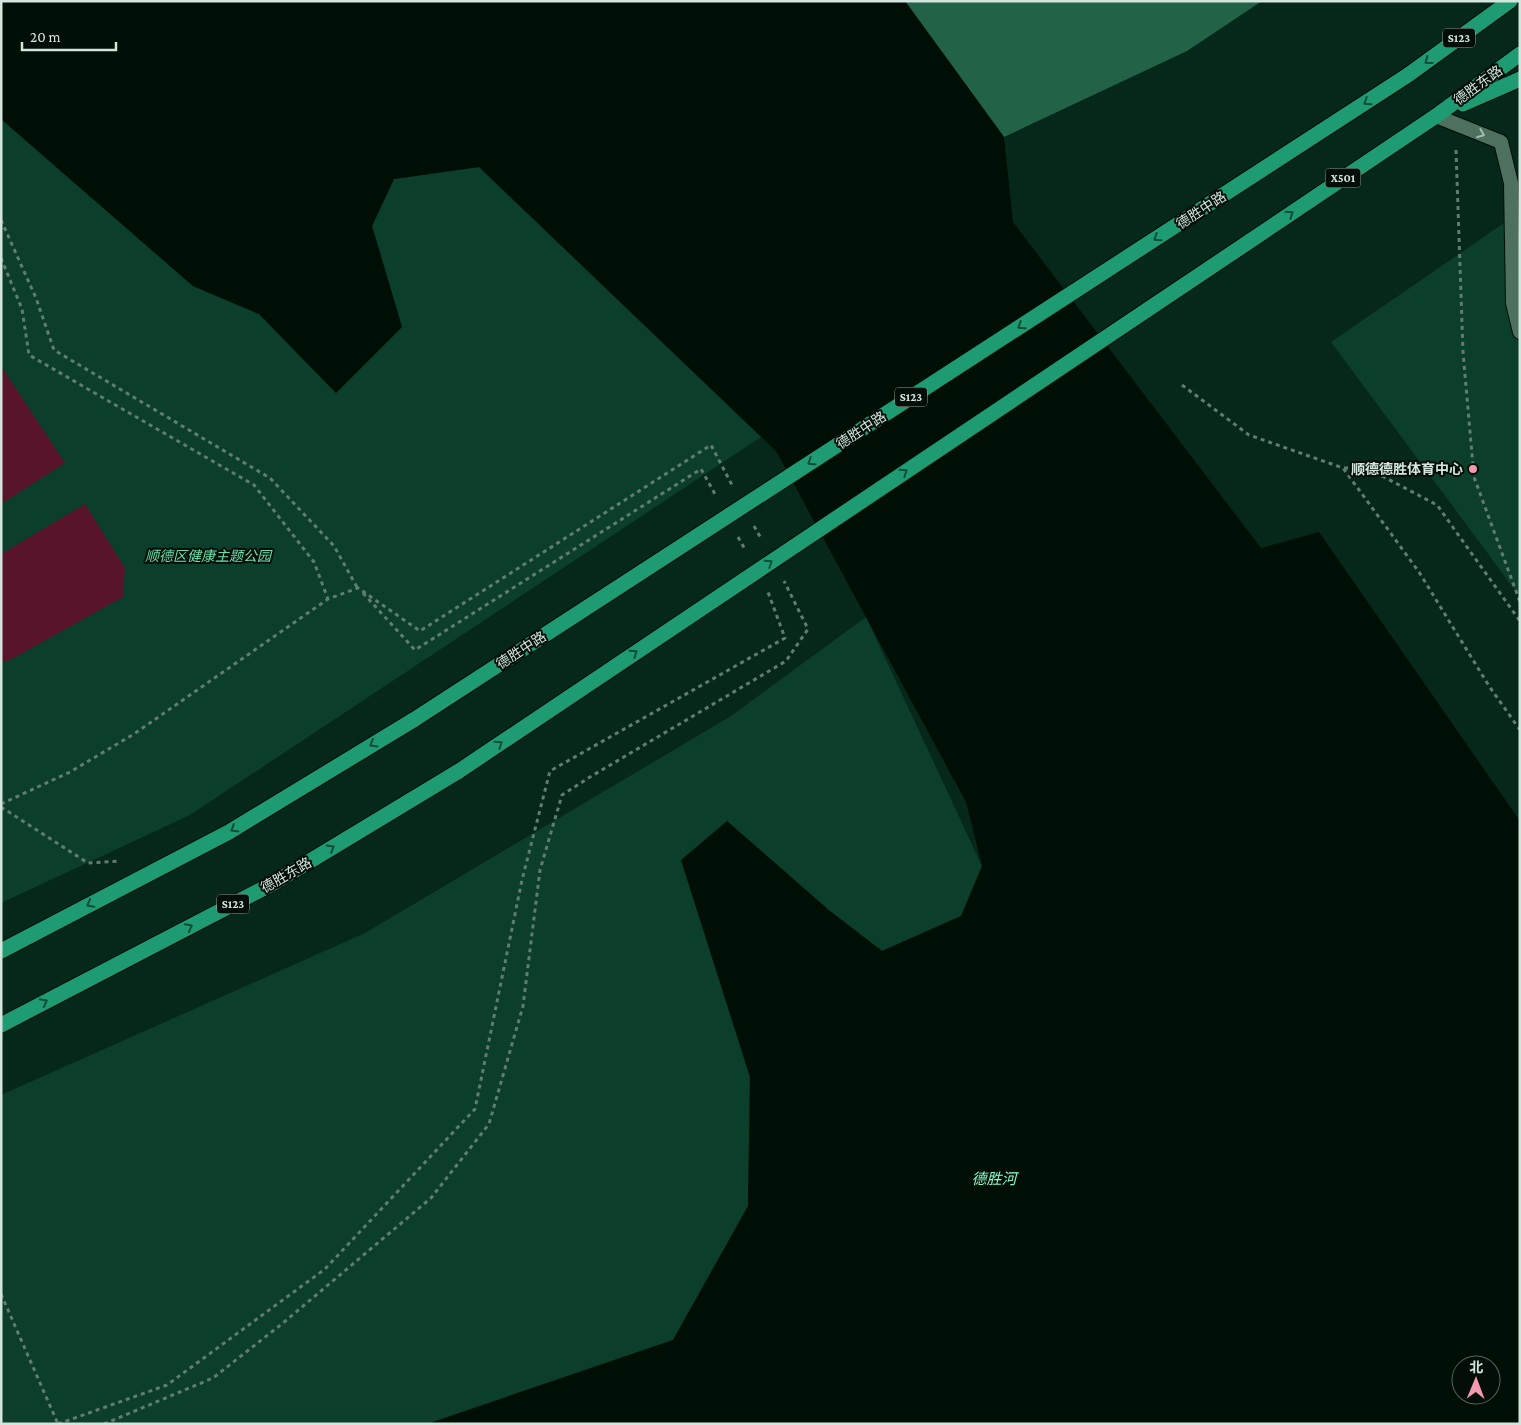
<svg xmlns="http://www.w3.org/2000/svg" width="1521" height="1425" font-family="'Crimson Pro','Noto Sans SC',serif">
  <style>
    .green { fill: #0b3e2b }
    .forest { fill: #226348 }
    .water { fill: #000f06; fill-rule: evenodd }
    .building { fill: #57142a }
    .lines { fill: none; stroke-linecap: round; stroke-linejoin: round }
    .lane-casing { stroke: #000f07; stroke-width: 16 }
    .primary-casing { stroke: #000f07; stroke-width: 17 }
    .path { stroke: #617c71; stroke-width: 3; stroke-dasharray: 4 4; stroke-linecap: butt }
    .lane { stroke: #4e705f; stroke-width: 14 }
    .primary { stroke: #1f9b73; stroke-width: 15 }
    .primary-bridge-casing { stroke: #000f07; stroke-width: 17; stroke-linecap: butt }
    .primary-bridge { stroke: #1f9b73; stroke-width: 15 }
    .oneway { stroke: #104d38 }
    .oneway2 { stroke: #a4bcb0 }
    .poi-dot { fill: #f29aae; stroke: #030e08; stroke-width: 2 }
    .labels { text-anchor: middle; stroke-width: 4; stroke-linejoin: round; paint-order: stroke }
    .shield { fill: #030e08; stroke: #95a49c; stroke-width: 1 }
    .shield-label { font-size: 12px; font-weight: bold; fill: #d3e5dc }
    .street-label { font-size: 14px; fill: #d3e5dc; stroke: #030e08 }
    .poi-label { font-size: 14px; font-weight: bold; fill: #d3e5dc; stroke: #030e08; text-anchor: end }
    .park-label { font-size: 14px; font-style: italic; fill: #6bdfad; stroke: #030e08 }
    .water-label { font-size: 15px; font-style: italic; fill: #85f9c6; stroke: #030e08 }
  </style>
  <rect width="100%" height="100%" fill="#06281b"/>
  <path class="green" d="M 1,119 L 193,286 L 259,314 L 336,393 L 402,327 L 372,226 L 394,179 L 479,167 L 761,437 L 190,815 L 1,903 Z
    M 1520,212 L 1520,597 L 1331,342 Z
    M 866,617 L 982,866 L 961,916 L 882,951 L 830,911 L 681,860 L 750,1077 L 748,1206 L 673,1340 L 427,1424 L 1,1424 L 1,1095 L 365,933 L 731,716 Z"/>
  <path class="forest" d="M 905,1 L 1262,1 L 1187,51 L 1004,137 Z"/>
  <path class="water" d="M 1,1 L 905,1 L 1004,137 L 1013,222 L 1261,548 L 1319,532 L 1520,821 L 1520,1424 L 427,1424 L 673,1340 L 748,1206 L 750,1077 L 681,860 L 727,821 L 830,911 L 882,951 L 961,916 L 982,866 L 966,802 L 776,451 L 479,167 L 394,179 L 372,226 L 402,327 L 336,393 L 259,314 L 193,286 L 1,119 ZM 1461,1365 L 1491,1365 L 1491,1395 L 1461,1395 Z"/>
  <path class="building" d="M 1,366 L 65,463 L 1,504 Z
    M 85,504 L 125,568 L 123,597 L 10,660 L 1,662 L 1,554 Z"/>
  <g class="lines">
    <g class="lane-casing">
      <path id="lane" d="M 1436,116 L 1501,142 L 1511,183 L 1513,303 L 1520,332"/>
    </g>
    <g class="primary-casing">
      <path id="primary" d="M 1408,75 L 1510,1
        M 1463,104 L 1520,79
        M 1250,241 L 1436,116 L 1520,54
        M 1,951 L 229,832 L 415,719
        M 1,1025 L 272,884 L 459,771"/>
    </g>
    <path class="path" d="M 1456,150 L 1463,352 L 1474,477 L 1520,602
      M 1,220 L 36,298 L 54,350 L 270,478 L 334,546 L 358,589
      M 1,258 L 22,309 L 29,355 L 254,485 L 314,562 L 328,599 L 358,588 L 420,631 L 711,445 L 732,485
      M 1182,385 L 1249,435 L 1343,468 L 1419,572 L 1489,686 L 1520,730
      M 1344,468 L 1367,468 L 1437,505 L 1520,621
      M 754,526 L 762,540
      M 738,537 L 746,551
      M 363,593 L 415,650 L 701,469 L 716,496
      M 1,804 L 70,772 L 134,734 L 328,599
      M 1,807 L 88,863 L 119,861
      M 1,1294 L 58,1424
      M 58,1424 L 167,1385 L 325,1269 L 475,1109 L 522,880 L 550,771 L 785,638 L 768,592
      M 104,1424 L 213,1378 L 283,1323 L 431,1198 L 489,1124 L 523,1006 L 540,870 L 562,795 L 590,777 L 786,661 L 808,629 L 784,581"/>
    <use href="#lane" class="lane"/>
    <use href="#primary" class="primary"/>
    <g class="primary-bridge-casing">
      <path id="primary-bridge" d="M 415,719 L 1408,75
        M 459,771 L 1250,241"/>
    </g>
    <use href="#primary-bridge" class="primary-bridge"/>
  </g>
  <defs><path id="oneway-chevron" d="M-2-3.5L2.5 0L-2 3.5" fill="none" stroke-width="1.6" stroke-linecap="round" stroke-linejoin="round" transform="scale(1.25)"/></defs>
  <g class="oneway">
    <use href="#oneway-chevron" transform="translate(1428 61) rotate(144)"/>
    <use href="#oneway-chevron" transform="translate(1367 102) rotate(147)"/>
    <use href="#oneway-chevron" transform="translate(1290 214) rotate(-34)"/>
    <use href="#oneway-chevron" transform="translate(1157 238) rotate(147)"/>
    <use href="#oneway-chevron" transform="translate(1021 326) rotate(147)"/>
    <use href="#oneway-chevron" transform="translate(811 462) rotate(147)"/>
    <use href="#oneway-chevron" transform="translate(904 472) rotate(-34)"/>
    <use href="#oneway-chevron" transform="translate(769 563) rotate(-34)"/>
    <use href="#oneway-chevron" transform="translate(634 653) rotate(-34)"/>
    <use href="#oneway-chevron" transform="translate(373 744) rotate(149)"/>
    <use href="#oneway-chevron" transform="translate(499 744) rotate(-34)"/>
    <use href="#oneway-chevron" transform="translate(234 829) rotate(149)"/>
    <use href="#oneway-chevron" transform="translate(331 848) rotate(-31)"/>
    <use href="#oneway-chevron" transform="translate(90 904) rotate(152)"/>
    <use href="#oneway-chevron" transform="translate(189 927) rotate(-28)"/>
    <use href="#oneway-chevron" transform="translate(44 1002) rotate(-28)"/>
  </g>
  <use class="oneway2" href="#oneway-chevron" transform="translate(1481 134) rotate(22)"/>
  <circle class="poi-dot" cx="1473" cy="469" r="5"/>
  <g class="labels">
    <g class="shield">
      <rect x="1443" y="28.5" width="32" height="19" rx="4"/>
      <rect x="1325.5" y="168.5" width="35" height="19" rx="4"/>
      <rect x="895" y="387.5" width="32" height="19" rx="4"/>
      <rect x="217" y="894.5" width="32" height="19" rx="4"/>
    </g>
    <g class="shield-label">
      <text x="1459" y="42">S123</text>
      <text x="1343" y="182">X501</text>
      <text x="911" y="401">S123</text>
      <text x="233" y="908">S123</text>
    </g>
    <g class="street-label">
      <text transform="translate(1478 85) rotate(-36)" y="5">德胜东路</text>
      <text transform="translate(1201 210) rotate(-33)" y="5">德胜中路</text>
      <text transform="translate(861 430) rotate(-33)" y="5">德胜中路</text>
      <text transform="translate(521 650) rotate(-33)" y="5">德胜中路</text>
      <text transform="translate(286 875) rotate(-30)" y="5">德胜东路</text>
    </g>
    <g class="poi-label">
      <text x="1463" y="474">顺德德胜体育中心</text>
    </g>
    <g class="park-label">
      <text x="208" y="561">顺德区健康主题公园</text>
    </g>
    <g class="water-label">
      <text x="994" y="1184">德胜河</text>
    </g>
  </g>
  <rect width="1521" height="1425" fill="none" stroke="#d3e5dc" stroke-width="5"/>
  <g transform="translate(1476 1380) rotate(1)"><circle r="24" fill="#030e08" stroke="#56645d"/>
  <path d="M0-4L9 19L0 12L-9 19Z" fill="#f29aae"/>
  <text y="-8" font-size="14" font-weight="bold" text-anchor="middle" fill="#d3e5dc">北</text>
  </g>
  <path d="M22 42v8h94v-8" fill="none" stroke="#d3e5dc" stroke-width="2.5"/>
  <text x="30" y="42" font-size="15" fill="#d3e5dc" stroke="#030e08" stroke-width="4" paint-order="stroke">20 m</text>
</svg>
